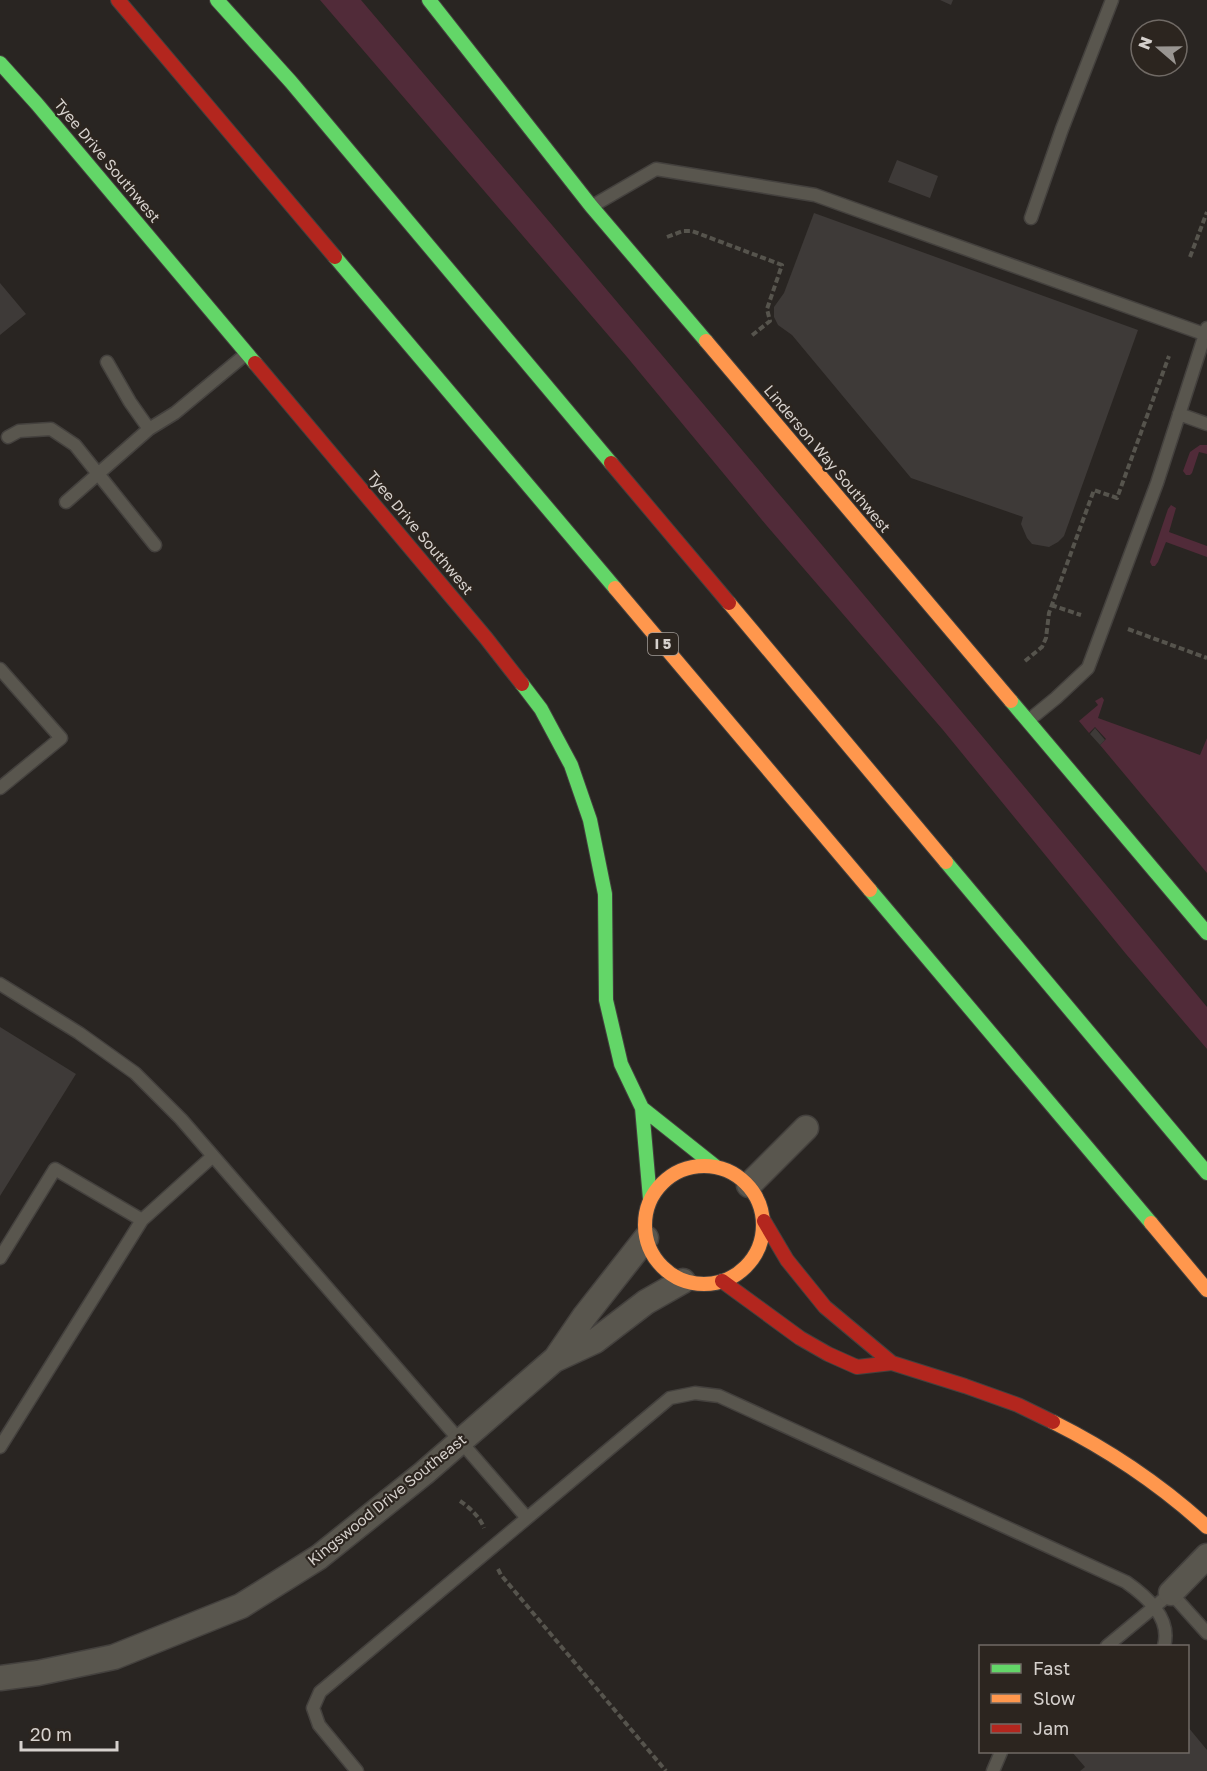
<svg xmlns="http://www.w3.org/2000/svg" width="1207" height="1771" font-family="'Golos Text',sans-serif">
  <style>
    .green { fill: #512b39 }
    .building { fill: #3e3a38 }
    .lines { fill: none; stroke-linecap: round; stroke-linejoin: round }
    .lane-casing { stroke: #44413e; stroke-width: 15 }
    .street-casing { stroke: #44413e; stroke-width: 27 }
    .fast-casing { stroke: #44413e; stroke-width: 16 }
    .slow-casing { stroke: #44413e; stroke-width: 16 }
    .jam-casing { stroke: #44413e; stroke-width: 16 }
    .path { stroke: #56544d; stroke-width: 4; stroke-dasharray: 6 3; stroke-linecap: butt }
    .lane { stroke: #59564e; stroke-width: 12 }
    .street { stroke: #59564e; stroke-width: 24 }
    .fast { stroke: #63d668; stroke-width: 14 }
    .slow { stroke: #ff974d; stroke-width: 14 }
    .jam { stroke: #b3261e; stroke-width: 14 }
    .labels { text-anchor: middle; stroke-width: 4.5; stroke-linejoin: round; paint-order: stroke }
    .shield { fill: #2c251f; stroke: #a39d99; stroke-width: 1.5 }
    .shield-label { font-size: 14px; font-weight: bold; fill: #d6d1cd }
    .street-label { font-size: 15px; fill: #d6d1cd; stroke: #2c251f }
  </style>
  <rect width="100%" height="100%" fill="#292522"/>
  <path class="green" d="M 320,0 L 361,0 C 645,334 928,669 1207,1007 L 1207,1049 L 1126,954 L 943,730 L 767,526 L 627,357 Z
    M 1200,445 L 1207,445 L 1207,454 L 1199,452 L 1192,473 L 1190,475 L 1186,475 L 1183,471 L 1190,452 Z
    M 1171,505 L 1176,508 L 1169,532 L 1207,546 L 1207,557 L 1166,542 L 1158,562 L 1155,566 L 1152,566 L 1150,562 L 1168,509 Z
    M 1102,697 L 1104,700 L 1098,718 L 1200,755 L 1207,738 L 1207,873 L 1100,745 L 1106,739 L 1095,727 L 1089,733 L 1079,721 L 1098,705 L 1095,701 Z"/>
  <path class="building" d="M 940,0 L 953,0 L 951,5 Z
    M 897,160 L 938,176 L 930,198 L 888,182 Z
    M 814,213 L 1138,330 L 1064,536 L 1058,542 L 1049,547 L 1032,544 L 1027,538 L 1021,524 L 1023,517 L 911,478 L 792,335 L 778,325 L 774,317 L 774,307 L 784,293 Z
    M 0,283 L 26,314 L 0,335 Z
    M 1095,728 L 1105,740 L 1100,745 L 1090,734 Z
    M 0,1027 L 76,1074 L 0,1196 Z
    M 1188,1727 L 1207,1750 L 1207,1771 L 1080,1771 L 1085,1767 L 1072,1752 L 1188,1752 Z"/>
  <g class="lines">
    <g class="lane-casing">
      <path id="lane" d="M 594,205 L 656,169 L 815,195 L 1204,334
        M 1031,218 L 1062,129 L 1112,0
        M 107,362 L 130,402 L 149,429
        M 1179,414 L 1207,424
        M 8,437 L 19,431 L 51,429 L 75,445 L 155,545
        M 66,502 L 149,429 L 175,413 L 246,354
        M 0,669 L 61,738 L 0,788
        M 1029,720 L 1056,698 L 1088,668 L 1157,483 L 1207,328
        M 0,984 L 79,1033 L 135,1073 L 181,1119 L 527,1518
        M 0,1258 L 55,1169 L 142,1220
        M 0,1447 L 142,1220 L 213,1156
        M 1107,1646 L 1171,1593 L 1207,1633
        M 357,1771 L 319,1725 L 313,1708 L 320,1692 L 670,1398 L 695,1393 L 719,1396 L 1126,1582 C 1146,1596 1172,1618 1164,1646
        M 993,1771 L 1001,1752"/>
    </g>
    <g class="street-casing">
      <path id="street" d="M 749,1185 L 806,1128
        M 556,1358 L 584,1317 L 646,1238
        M 1171,1593 L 1207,1556
        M 0,1678 L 38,1673 L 114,1657 L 241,1606 L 319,1557 L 424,1473 L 554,1360 L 595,1341 L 646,1302 L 683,1281"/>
    </g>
    <g class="fast-casing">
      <path id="fast" d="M 217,0 L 291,82 L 611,463
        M 429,0 L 591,206 L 706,341
        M 0,63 L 37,104 L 255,363
        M 335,257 L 615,588
        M 522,684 L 541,709 L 571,765 L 590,820 L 605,894 L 606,1000 L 621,1064 L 642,1108 L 650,1199
        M 1011,701 L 1207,933
        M 946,862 L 1207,1173
        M 870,890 L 1151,1223
        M 642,1108 L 715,1166"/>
    </g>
    <g class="slow-casing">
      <path id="slow" d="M 706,341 L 1011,701
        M 615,588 L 870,890
        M 729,603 L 946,862
        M645 1225a59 59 0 1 1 118 0a59 59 0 1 1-118 0Z
        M 1151,1223 L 1207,1290
        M 1053,1422 C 1109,1450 1161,1485 1207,1527"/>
    </g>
    <g class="jam-casing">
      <path id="jam" d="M 118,0 L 335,257
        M 255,363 L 486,638 L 522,684
        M 611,463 L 729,603
        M 764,1221 L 787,1260 L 825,1307 L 892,1363 L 965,1386 L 1018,1405 L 1053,1422
        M 722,1281 L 800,1338 L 828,1354 L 857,1367 L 892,1363"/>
    </g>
    <path class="path" d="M 667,237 L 683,231 L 692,231 L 782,265 L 767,309 L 770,321 L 750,337
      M 1190,257 L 1207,212
      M 1051,605 L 1081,615
      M 1128,629 L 1207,658
      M 1025,661 L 1042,647 L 1046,638 L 1049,613 L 1094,490 L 1117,498 L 1169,356
      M 460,1501 C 469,1507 480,1517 484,1528
      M 498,1569 L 501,1575 L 666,1771"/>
    <use href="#lane" class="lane"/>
    <use href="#street" class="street"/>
    <use href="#fast" class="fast"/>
    <use href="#slow" class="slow"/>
    <use href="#jam" class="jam"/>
  </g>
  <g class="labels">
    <rect class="shield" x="648" y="633" width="30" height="22" rx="4.5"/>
    <g class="shield-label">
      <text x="663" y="649">I 5</text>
    </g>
    <g class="street-label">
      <text transform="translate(107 161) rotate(50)" y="5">Tyee Drive Southwest</text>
      <text transform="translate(827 459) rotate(50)" y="5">Linderson Way Southwest</text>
      <text transform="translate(420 533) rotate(50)" y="5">Tyee Drive Southwest</text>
      <text transform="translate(387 1500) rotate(-39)" y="5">Kingswood Drive Southeast</text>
    </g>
  </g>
  <rect x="979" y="1645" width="210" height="108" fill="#2c251f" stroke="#706a65" stroke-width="1.5"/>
  <rect x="991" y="1664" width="30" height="9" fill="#63d668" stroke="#706a65" stroke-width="1.5"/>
  <text x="1033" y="1675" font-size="18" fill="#d6d1cd">Fast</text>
  <rect x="991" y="1694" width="30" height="9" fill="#ff974d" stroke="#706a65" stroke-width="1.5"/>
  <text x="1033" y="1705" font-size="18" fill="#d6d1cd">Slow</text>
  <rect x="991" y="1724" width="30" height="9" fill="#b3261e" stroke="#706a65" stroke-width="1.5"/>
  <text x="1033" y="1735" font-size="18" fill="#d6d1cd">Jam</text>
  <g transform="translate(1159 48) rotate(290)"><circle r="28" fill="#2c251f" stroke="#706a65" stroke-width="1.5"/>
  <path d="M0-4.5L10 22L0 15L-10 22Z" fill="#999591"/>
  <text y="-9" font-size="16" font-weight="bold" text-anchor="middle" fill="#d6d1cd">N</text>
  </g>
  <path d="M21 1741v9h96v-9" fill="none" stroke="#d6d1cd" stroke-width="3"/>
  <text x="30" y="1741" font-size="18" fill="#d6d1cd" stroke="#2c251f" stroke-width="4.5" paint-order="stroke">20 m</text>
</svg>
